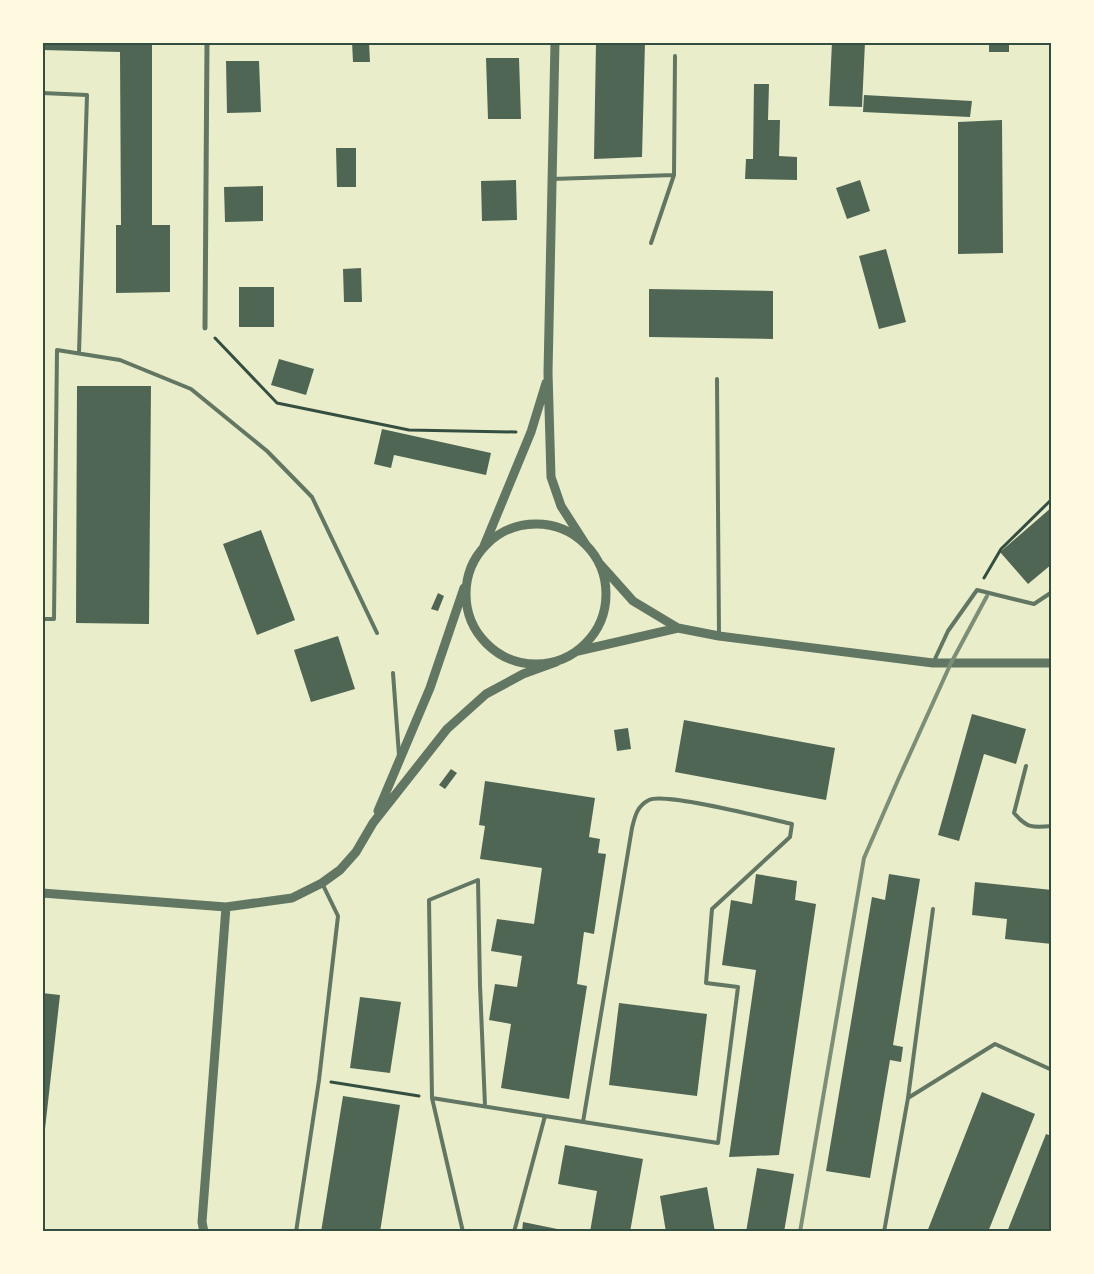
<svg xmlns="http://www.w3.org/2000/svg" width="1094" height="1274" font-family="'Exo 2',sans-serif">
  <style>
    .building { fill: #4f6655 }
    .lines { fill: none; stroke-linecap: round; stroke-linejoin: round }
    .path { stroke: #344e41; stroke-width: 3 }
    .service { stroke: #617663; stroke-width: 4 }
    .minor { stroke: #617663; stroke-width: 5 }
    .tertiary { stroke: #617663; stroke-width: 9 }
    .rail { stroke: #7c8e77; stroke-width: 4 }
    .neatline { fill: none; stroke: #344e41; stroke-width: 2 }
  </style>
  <rect width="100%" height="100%" fill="#e9edc9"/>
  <path class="building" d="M 42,42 L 152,42 L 152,225 L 170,225 L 170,292 L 116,293 L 116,225 L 121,225 L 120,52 L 42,50 Z
    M 352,42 L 369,42 L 370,62 L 353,62 Z
    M 596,42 L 645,42 L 642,157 L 594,159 Z
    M 832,42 L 865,42 L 862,107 L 829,106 Z
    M 989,42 L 1009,42 L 1009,52 L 989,52 Z
    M 486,58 L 519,58 L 521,119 L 488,119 Z
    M 226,61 L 259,61 L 261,112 L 227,113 Z
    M 754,84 L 769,84 L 768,120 L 780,120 L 779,156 L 797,157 L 797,180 L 745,179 L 746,159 L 753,159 Z
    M 864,95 L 972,101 L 970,117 L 863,112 Z
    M 1002,120 L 1003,253 L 958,254 L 958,122 Z
    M 336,148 L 356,148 L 356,187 L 337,187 Z
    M 516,180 L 517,220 L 482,221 L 481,181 Z
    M 860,180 L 870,211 L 847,219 L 836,188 Z
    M 263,186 L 263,221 L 225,222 L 224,187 Z
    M 886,249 L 906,322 L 879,329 L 859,256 Z
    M 361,268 L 362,302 L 344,302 L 343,269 Z
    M 239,287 L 274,287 L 274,327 L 239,327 Z
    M 649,289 L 773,291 L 773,339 L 649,337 Z
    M 279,359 L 314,369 L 306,395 L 271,385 Z
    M 77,386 L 151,386 L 149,624 L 76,623 Z
    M 382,429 L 491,453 L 486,475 L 394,455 L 391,468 L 374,464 Z
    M 1052,507 L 1052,564 L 1028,584 L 1000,552 Z
    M 261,530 L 295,620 L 257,635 L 223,544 Z
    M 438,593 L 444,596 L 438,611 L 431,609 Z
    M 338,636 L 355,689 L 311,702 L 294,650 Z
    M 972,714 L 1026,729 L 1016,764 L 984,754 L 959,841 L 938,835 Z
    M 684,720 L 835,748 L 826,800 L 675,772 Z
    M 628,728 L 631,749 L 617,751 L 614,730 Z
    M 451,769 L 457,773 L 445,789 L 439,785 Z
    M 485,781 L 595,798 L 589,837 L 600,839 L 598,853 L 606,854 L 594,934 L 584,932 L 577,984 L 587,986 L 569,1099 L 501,1088 L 511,1024 L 489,1020 L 495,984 L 517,987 L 522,956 L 491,951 L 497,919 L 534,924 L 542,868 L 480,859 L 485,826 L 479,825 Z
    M 756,874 L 797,881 L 795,900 L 816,904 L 779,1155 L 729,1157 L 756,970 L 722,965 L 731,900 L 752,904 Z
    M 889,874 L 920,879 L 893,1045 L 903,1047 L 901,1062 L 890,1060 L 870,1178 L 826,1171 L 872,897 L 885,900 Z
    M 975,882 L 1052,890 L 1052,944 L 1005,939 L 1007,919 L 972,915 Z
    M 42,993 L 60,995 L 44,1138 L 42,1138 Z
    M 360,997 L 401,1002 L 390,1073 L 350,1068 Z
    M 619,1003 L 707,1014 L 697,1096 L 609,1085 Z
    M 982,1092 L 1035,1114 L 988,1232 L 927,1232 Z
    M 343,1096 L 400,1105 L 380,1232 L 321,1232 Z
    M 1046,1134 L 1052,1136 L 1052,1232 L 1007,1232 Z
    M 565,1145 L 643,1159 L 630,1232 L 590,1232 L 597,1191 L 558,1184 Z
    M 757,1168 L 794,1174 L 784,1232 L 746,1232 Z
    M 707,1187 L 715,1232 L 666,1232 L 660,1196 Z
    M 523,1222 L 567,1231 L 567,1232 L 522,1232 Z"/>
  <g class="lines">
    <path class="path" d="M 215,338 L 277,403 L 409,430 L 516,432
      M 984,578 L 1001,549 L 1052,499
      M 331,1082 L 419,1096"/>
    <path class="service" d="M 42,93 L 87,95 L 79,353
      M 552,179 L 674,175 L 675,56
      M 651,243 L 674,175
      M 717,379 L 719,636
      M 42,619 L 54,619 L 57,350 L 120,360 L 191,389 L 267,451 L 312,497 L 377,633
      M 934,661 L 948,631 L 977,590 L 1034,604 L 1052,592
      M 393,673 L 399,755
      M 1026,766 L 1014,813 C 1027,828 1032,828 1052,826
      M 432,1098 L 545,1116 L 514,1232
      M 908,1098 L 995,1044 L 1052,1070
      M 545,1116 L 718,1143 L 738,987 L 706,983 L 712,909 L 790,837 L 792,824 C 770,819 665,792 649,800 C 637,806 635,816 632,828 L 583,1122
      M 296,1232 L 319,1080 L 338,916 L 322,883
      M 463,1232 L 432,1098 L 429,900 L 478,880 L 480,985 L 485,1106
      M 884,1232 L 908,1098 L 933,909"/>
    <path class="minor" d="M 205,328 L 207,42"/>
    <path class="tertiary" d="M 555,42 L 548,373 L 551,477 L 561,506 L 586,545
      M466 594a70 70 0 1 1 140 0a70 70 0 1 1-140 0Z
      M 484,546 L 531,432 L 546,383
      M 600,564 L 633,601 L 678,628 L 719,636 L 933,663 L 1052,663
      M 578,651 L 678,628
      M 378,811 L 430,688 L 464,588
      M 42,893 L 226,907 L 292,898 L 322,883 L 340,870 L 356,852 L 373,823 L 447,729 L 486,694 L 523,674 L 556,662
      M 204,1232 L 202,1222 L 226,907"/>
    <path class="rail" d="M 800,1232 L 864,858 L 898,780 L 951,663 L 987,596"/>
  </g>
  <rect width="1094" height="1274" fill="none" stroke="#fefae0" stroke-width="88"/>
  <rect x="44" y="44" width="1006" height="1186" class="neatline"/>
</svg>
